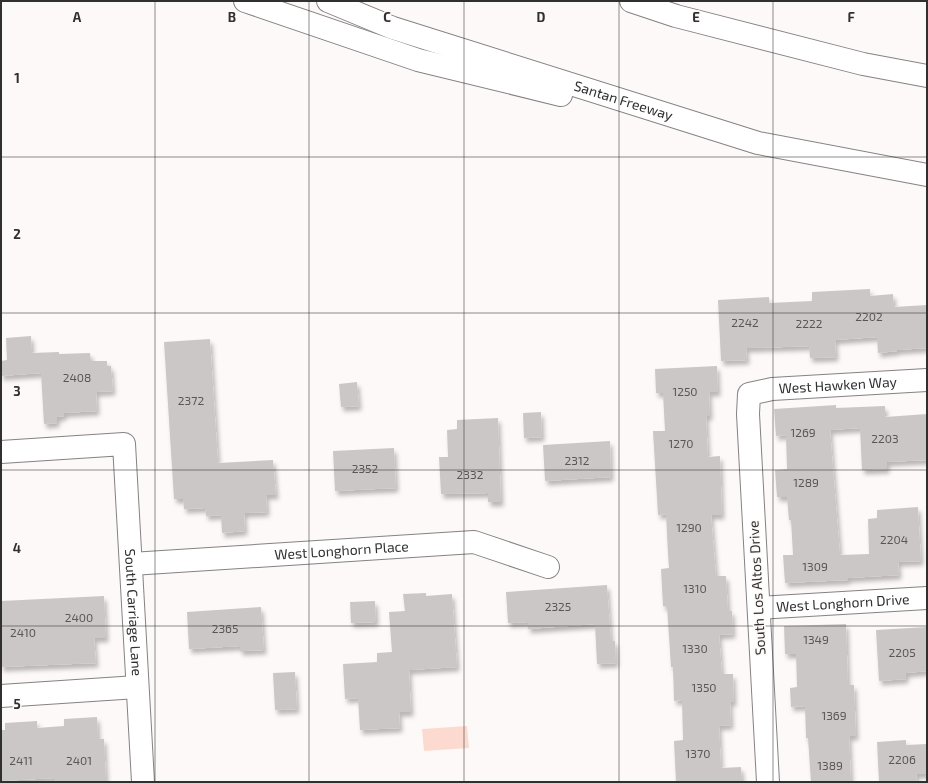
<svg xmlns="http://www.w3.org/2000/svg" width="928" height="783" font-family="'Exo 2',sans-serif">
  <style>
    .green { fill: #fddad0 }
    .building { fill: #cbc7c6; filter: url(#shadow) }
    .lines { fill: none; stroke-linecap: round; stroke-linejoin: round }
    .minor-casing { stroke: #858281; stroke-width: 24 }
    .highway-casing { stroke: #858281; stroke-width: 24 }
    .minor { stroke: #fff; stroke-width: 22 }
    .highway { stroke: #fff; stroke-width: 22 }
    .grid { fill: none; stroke: #313030; stroke-width: 1; stroke-opacity: 0.55 }
    .labels { text-anchor: middle; stroke-width: 3; stroke-linejoin: round; paint-order: stroke }
    .number-label { font-size: 12px; fill: #585656 }
    .street-label { font-size: 14px; fill: #313030; stroke: #fdf9f8 }
    .grid-label { font-size: 13px; text-anchor: middle; font-weight: bold; fill: #313030; stroke: #fdf9f8; stroke-width: 3; stroke-linejoin: round; paint-order: stroke }
  </style>
  <defs>
    <filter id="shadow"><feDropShadow dx="2.5" dy="4.5" stdDeviation="2" flood-color="#0004"/></filter>
  </defs>
  <rect width="100%" height="100%" fill="#fdf9f8"/>
  <path class="green" d="M 467,726 L 469,748 L 424,751 L 422,729 Z"/>
  <path class="building" d="M 870,289 L 870,296 L 893,294 L 894,307 L 927,305 L 927,348 L 897,350 L 897,351 L 878,353 L 877,337 L 835,340 L 836,357 L 810,358 L 809,346 L 784,347 L 746,348 L 747,360 L 721,361 L 718,300 L 769,297 L 769,303 L 812,301 L 812,292 Z
    M 31,336 L 32,353 L 59,352 L 59,354 L 90,353 L 91,361 L 107,361 L 107,366 L 111,366 L 113,391 L 96,392 L 97,411 L 64,413 L 64,416 L 57,417 L 57,423 L 44,424 L 41,373 L 1,376 L 1,361 L 7,360 L 6,338 Z
    M 210,339 L 218,463 L 273,460 L 276,495 L 266,495 L 267,512 L 244,513 L 245,531 L 222,533 L 221,515 L 206,516 L 205,508 L 184,509 L 183,499 L 174,499 L 164,342 Z
    M 717,366 L 718,392 L 709,392 L 710,416 L 706,416 L 708,457 L 720,456 L 722,515 L 711,515 L 716,576 L 726,576 L 728,611 L 732,611 L 733,634 L 719,635 L 722,674 L 733,674 L 734,702 L 730,702 L 731,725 L 719,726 L 721,768 L 741,767 L 742,782 L 676,782 L 674,741 L 683,740 L 682,700 L 674,701 L 673,667 L 671,667 L 667,606 L 663,606 L 661,569 L 669,568 L 668,554 L 666,514 L 658,515 L 653,431 L 665,431 L 663,393 L 656,393 L 655,369 Z
    M 357,382 L 359,406 L 341,407 L 339,384 Z
    M 836,405 L 836,408 L 885,406 L 885,417 L 927,414 L 927,460 L 887,462 L 887,469 L 862,470 L 860,428 L 830,430 L 840,555 L 869,554 L 868,519 L 877,518 L 877,510 L 918,507 L 921,561 L 898,562 L 899,575 L 848,578 L 848,580 L 785,583 L 783,555 L 793,555 L 791,520 L 789,520 L 787,497 L 777,497 L 775,470 L 787,469 L 786,435 L 776,436 L 774,409 Z
    M 541,412 L 542,437 L 524,438 L 523,413 Z
    M 498,418 L 501,502 L 488,502 L 488,493 L 441,494 L 439,457 L 448,457 L 447,430 L 457,429 L 457,420 Z
    M 610,441 L 611,477 L 545,481 L 543,445 Z
    M 394,448 L 396,488 L 335,491 L 333,451 Z
    M 607,585 L 611,641 L 615,641 L 616,663 L 597,664 L 595,624 L 528,629 L 528,622 L 508,623 L 506,592 Z
    M 426,593 L 426,596 L 452,594 L 457,667 L 409,670 L 411,712 L 399,712 L 400,728 L 360,730 L 358,698 L 345,699 L 343,664 L 377,662 L 377,653 L 392,652 L 389,612 L 405,611 L 403,594 Z
    M 104,596 L 106,638 L 94,638 L 96,663 L 1,667 L 1,601 Z
    M 375,601 L 376,622 L 351,623 L 350,602 Z
    M 261,607 L 264,650 L 240,651 L 240,646 L 189,649 L 187,612 Z
    M 846,624 L 848,685 L 854,685 L 856,736 L 849,736 L 851,782 L 811,782 L 808,738 L 806,738 L 805,706 L 791,707 L 790,688 L 797,687 L 796,654 L 785,654 L 784,626 Z
    M 927,627 L 927,671 L 906,673 L 906,679 L 879,681 L 876,630 Z
    M 295,672 L 297,709 L 275,710 L 273,673 Z
    M 97,717 L 98,739 L 104,739 L 106,782 L 54,782 L 54,778 L 1,781 L 1,730 L 5,730 L 5,723 L 37,721 L 37,728 L 64,726 L 64,719 Z
    M 906,740 L 906,745 L 927,744 L 927,774 L 916,774 L 917,782 L 879,781 L 877,742 Z"/>
  <g class="lines">
    <g class="minor-casing">
      <g id="minor">
        <path id="s1" d="M 1,452 L 124,444 L 143,782"/>
        <path id="s2" d="M 131,564 L 474,542 L 548,567"/>
        <path id="s3" d="M 759,608 L 927,598"/>
        <path d="M 1,696 L 137,687"/>
        <path id="s4" d="M 768,782 L 748,414 L 749,394 L 772,389 L 927,380"/>
      </g>
    </g>
    <g class="highway-casing">
      <g id="highway">
        <path d="M 245,1 L 418,60 L 561,95"/>
        <path id="s5" d="M 328,1 L 393,28 L 758,143 L 927,175"/>
        <path d="M 631,1 L 676,16 L 863,64 L 927,76"/>
      </g>
    </g>
    <use href="#minor" class="minor"/>
    <use href="#highway" class="highway"/>
  </g>
  <path class="grid" d="M 155,1 L 155,782M 309,1 L 309,782M 464,1 L 464,782M 619,1 L 619,782M 773,1 L 773,782M 1,157 L 927,157M 1,313 L 927,313M 1,470 L 927,470M 1,626 L 927,626"/>
  <g class="labels">
    <g class="number-label">
      <text x="869" y="321">2202</text>
      <text x="745" y="327">2242</text>
      <text x="809" y="328">2222</text>
      <text x="77" y="382">2408</text>
      <text x="685" y="396">1250</text>
      <text x="191" y="405">2372</text>
      <text x="803" y="437">1269</text>
      <text x="885" y="443">2203</text>
      <text x="681" y="448">1270</text>
      <text x="577" y="465">2312</text>
      <text x="365" y="473">2352</text>
      <text x="470" y="479">2332</text>
      <text x="806" y="487">1289</text>
      <text x="689" y="532">1290</text>
      <text x="894" y="544">2204</text>
      <text x="815" y="571">1309</text>
      <text x="695" y="593">1310</text>
      <text x="558" y="611">2325</text>
      <text x="79" y="622">2400</text>
      <text x="225" y="633">2365</text>
      <text x="23" y="637">2410</text>
      <text x="816" y="644">1349</text>
      <text x="695" y="653">1330</text>
      <text x="902" y="657">2205</text>
      <text x="704" y="692">1350</text>
      <text x="834" y="720">1369</text>
      <text x="698" y="758">1370</text>
      <text x="902" y="764">2206</text>
      <text x="21" y="765">2411</text>
      <text x="79" y="765">2401</text>
      <text x="830" y="770">1389</text>
    </g>
    <g class="street-label">
      <text dy="5" stroke="none"><textPath href="#s5" startOffset="312">Santan Freeway</textPath></text>
      <text dy="5" stroke="none"><textPath href="#s4" startOffset="478">West Hawken Way</textPath></text>
      <text dy="5" stroke="none"><textPath href="#s2" startOffset="211">West Longhorn Place</textPath></text>
      <text transform="translate(757 588) rotate(-93)" y="5">South Los Altos Drive</text>
      <text dy="5" stroke="none"><textPath href="#s3" startOffset="84">West Longhorn Drive</textPath></text>
      <text dy="5" stroke="none"><textPath href="#s1" startOffset="292">South Carriage Lane</textPath></text>
    </g>
  </g>
  <g class="grid-label">
    <text x="77" y="22">A</text>
    <text x="232" y="22">B</text>
    <text x="387" y="22">C</text>
    <text x="541" y="22">D</text>
    <text x="696" y="22">E</text>
    <text x="851" y="22">F</text>
    <text x="17" y="83">1</text>
    <text x="17" y="239">2</text>
    <text x="17" y="396">3</text>
    <text x="17" y="553">4</text>
    <text x="17" y="709">5</text>
  </g>
  <rect width="928" height="783" fill="none" stroke="#313030" stroke-width="4"/>
</svg>
